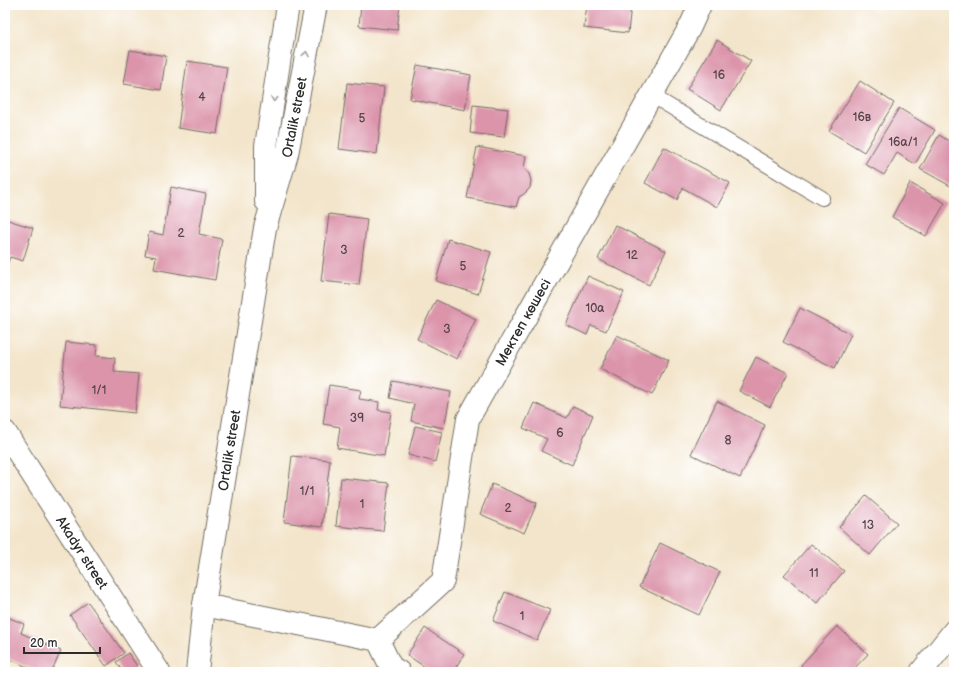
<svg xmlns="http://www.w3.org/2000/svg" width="959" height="677" font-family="'Balsamiq Sans',sans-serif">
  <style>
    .building { fill: #dc94ab }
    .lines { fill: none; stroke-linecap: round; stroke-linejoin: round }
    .service-casing { stroke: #716c63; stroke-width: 16 }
    .minor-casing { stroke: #716c63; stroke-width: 24 }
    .tertiary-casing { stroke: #716c63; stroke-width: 24 }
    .secondary-casing { stroke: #716c63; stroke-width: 24 }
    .service { stroke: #fff; stroke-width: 14 }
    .minor { stroke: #fff; stroke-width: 22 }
    .tertiary { stroke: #fff; stroke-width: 22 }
    .secondary { stroke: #fff; stroke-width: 22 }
    .oneway { stroke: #a0a0a0 }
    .labels { text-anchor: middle; stroke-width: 3.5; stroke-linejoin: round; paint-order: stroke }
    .number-label { font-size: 12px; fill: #57454b }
    .street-label { font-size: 14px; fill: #2b2b2b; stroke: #fff }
  </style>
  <rect width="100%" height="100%" fill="#fff"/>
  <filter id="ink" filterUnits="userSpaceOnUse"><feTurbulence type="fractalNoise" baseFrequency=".025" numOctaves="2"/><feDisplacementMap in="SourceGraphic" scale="8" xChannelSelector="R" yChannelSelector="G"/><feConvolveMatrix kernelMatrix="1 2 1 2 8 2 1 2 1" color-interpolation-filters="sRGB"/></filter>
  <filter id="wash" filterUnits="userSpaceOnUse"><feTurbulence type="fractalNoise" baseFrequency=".012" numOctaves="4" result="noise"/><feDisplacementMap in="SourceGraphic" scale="16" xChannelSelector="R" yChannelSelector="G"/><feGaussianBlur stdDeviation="0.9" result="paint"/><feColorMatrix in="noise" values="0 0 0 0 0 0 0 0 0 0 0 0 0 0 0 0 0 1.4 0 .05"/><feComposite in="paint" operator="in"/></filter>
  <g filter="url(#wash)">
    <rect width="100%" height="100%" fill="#f3e5cb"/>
    <g id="blocks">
      <path class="building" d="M 361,5 L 400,5 L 397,30 L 359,26 Z
        M 587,5 L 631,5 L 628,33 L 584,28 Z
        M 717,40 L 751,61 L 721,110 L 687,89 Z
        M 130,50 L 166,56 L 161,90 L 124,84 Z
        M 187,61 L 227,67 L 217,134 L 178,128 Z
        M 417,65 L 471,75 L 465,110 L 410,99 Z
        M 860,81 L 894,103 L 864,152 L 829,131 Z
        M 347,83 L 384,87 L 377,154 L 339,149 Z
        M 473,105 L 508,109 L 504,137 L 470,133 Z
        M 899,108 L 935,130 L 915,164 L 897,153 L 884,175 L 865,164 Z
        M 939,135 L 954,144 L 954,188 L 920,169 Z
        M 477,147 L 526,156 L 524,168 L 529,174 L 531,181 L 530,188 L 524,194 L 519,197 L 516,207 L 467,198 Z
        M 664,147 L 730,183 L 717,207 L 683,188 L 677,200 L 645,183 Z
        M 910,183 L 945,203 L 926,236 L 892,217 Z
        M 171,187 L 206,194 L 199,234 L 222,239 L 215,280 L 154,269 L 156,257 L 145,255 L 149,232 L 163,235 Z
        M 329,214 L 367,219 L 359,285 L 321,281 Z
        M 5,219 L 33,228 L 23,261 L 10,257 L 5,270 Z
        M 615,225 L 666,251 L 649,285 L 598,259 Z
        M 448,239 L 491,252 L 478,294 L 436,281 Z
        M 588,276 L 624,292 L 606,331 L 591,325 L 587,335 L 566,325 Z
        M 436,300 L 476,319 L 457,359 L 417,339 Z
        M 800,308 L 851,334 L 835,368 L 783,342 Z
        M 617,335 L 669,360 L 652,395 L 600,369 Z
        M 66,342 L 97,345 L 96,356 L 115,358 L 114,372 L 139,374 L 135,413 L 60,405 Z
        M 756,357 L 788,373 L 770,407 L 739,391 Z
        M 393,381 L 451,392 L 444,428 L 411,421 L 414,404 L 390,398 Z
        M 329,385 L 361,390 L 359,399 L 379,402 L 378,410 L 391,412 L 384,456 L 337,448 L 340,427 L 323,424 Z
        M 717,401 L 765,425 L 740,478 L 691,454 Z
        M 534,403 L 567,418 L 573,406 L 593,415 L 572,465 L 541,451 L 547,439 L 523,428 Z
        M 415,426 L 442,432 L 435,462 L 408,455 Z
        M 292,456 L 330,460 L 322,527 L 284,522 Z
        M 341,478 L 389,483 L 383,531 L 336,526 Z
        M 492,484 L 537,503 L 524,533 L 480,514 Z
        M 866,496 L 897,523 L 870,555 L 839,527 Z
        M 660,543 L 720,572 L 699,615 L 639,587 Z
        M 811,544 L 844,571 L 817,603 L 784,575 Z
        M 505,592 L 550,610 L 537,640 L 493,621 Z
        M 88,602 L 124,653 L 106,666 L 70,615 Z
        M 5,616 L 24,624 L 21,633 L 61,651 L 51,672 L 38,672 L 5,657 Z
        M 837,626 L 868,654 L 851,672 L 808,672 L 801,665 Z
        M 425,628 L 464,654 L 453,672 L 432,672 L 407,655 Z
        M 128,653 L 137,666 L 128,672 L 123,672 L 116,662 Z
        M 322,667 L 340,671 L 340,672 L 320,672 Z"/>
    </g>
  </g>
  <g filter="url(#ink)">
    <use href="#blocks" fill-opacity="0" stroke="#716c63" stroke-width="1"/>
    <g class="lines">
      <g class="service-casing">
        <path id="service" d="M 651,95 L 822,198"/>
      </g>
      <g class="minor-casing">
        <g id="minor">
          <path d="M 204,605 L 378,640 L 391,667 L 399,672"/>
          <path id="s1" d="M 378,640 L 443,581 L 468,419 L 690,27 L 700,5"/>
          <path d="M 921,672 L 954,631"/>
        </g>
      </g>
      <g class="tertiary-casing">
        <g id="tertiary">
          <path id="s2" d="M 5,432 L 159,672"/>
        </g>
      </g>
      <g class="secondary-casing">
        <g id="secondary">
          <path d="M 266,201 L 266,146 L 288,5"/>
          <path id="s3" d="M 197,672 L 204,605 L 265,228 L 287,154 L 316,5"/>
        </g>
      </g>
      <use href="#service" class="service"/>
      <use href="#minor" class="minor"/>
      <use href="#tertiary" class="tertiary"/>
      <use href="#secondary" class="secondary"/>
    </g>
    <defs><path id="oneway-chevron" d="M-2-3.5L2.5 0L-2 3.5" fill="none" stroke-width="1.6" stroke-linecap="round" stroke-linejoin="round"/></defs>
    <g class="oneway">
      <use href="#oneway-chevron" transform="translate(306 54) rotate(-79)"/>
      <use href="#oneway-chevron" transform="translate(274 99) rotate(99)"/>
    </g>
  </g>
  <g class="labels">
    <g class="number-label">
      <text x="719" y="79">16</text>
      <text x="202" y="101">4</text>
      <text x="862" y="121">16в</text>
      <text x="362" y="122">5</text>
      <text x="903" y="146">16а/1</text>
      <text x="181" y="237">2</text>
      <text x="344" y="254">3</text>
      <text x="632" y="259">12</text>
      <text x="463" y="270">5</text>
      <text x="595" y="312">10а</text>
      <text x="447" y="333">3</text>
      <text x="99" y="394">1/1</text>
      <text x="357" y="422">39</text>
      <text x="560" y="437">6</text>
      <text x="728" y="444">8</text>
      <text x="307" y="495">1/1</text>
      <text x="362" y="508">1</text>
      <text x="508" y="512">2</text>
      <text x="868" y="529">13</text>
      <text x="814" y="577">11</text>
      <text x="522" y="620">1</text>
    </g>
    <g class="street-label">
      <text dy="5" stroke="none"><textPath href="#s3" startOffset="564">Ortalik street</textPath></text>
      <text dy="5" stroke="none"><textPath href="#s1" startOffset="363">Мектеп көшесі</textPath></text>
      <text dy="5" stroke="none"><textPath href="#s3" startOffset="224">Ortalik street</textPath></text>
      <text dy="5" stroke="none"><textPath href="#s2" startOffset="143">Akadyr street</textPath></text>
    </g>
  </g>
  <rect width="959" height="677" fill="none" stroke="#fff" stroke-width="20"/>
  <path d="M24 647v6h76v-6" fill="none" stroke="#2b2b2b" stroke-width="2"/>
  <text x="30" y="647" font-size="12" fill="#2b2b2b" stroke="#ffffff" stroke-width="3" paint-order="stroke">20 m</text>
</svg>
